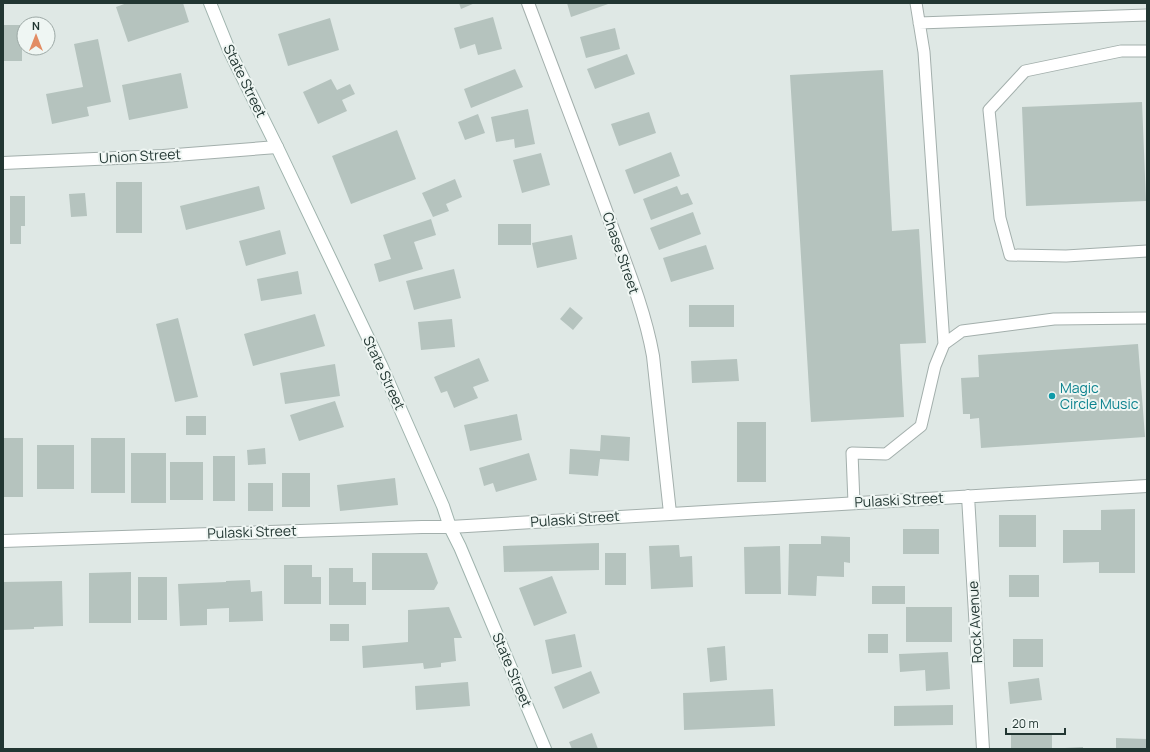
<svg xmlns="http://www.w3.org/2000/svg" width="1150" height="752" font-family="Manrope,sans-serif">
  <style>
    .building { fill: #b5c3be }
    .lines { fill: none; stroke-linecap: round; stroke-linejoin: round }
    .service-casing { stroke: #a3afac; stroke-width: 13 }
    .minor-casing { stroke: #a3afac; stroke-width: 14 }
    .secondary-casing { stroke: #9fb3ad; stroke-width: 14 }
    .service { stroke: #fff; stroke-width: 11 }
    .minor { stroke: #fff; stroke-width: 12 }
    .secondary { stroke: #fff; stroke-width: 12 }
    .culture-dot { fill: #0f9aa8; stroke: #eff6f3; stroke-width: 1.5 }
    .labels { text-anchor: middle; stroke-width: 4; stroke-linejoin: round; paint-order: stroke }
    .street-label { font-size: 14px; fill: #223632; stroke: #eff6f3 }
    .culture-label { font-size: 14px; fill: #0d838f; stroke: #eff6f3; text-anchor: start }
  </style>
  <rect width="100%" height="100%" fill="#dfe8e5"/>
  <path class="building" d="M 127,3 L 183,3 L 189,22 L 128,42 L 116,7 Z
    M 459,3 L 475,3 L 461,9 Z
    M 567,3 L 611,3 L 571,17 Z
    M 493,17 L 502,49 L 478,55 L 475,44 L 460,49 L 454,28 Z
    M 330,18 L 339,50 L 288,66 L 278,34 Z
    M 3,25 L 22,25 L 22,61 L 3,61 Z
    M 615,28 L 620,49 L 586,58 L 580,37 Z
    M 98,39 L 111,102 L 87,107 L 89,116 L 52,124 L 46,94 L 83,87 L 74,44 Z
    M 627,54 L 635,74 L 595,89 L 587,69 Z
    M 515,69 L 523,87 L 471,108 L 464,89 Z
    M 883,70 L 892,231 L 919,229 L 926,343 L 900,344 L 904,417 L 811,422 L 790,75 Z
    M 181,73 L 188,108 L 129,120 L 122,85 Z
    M 331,79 L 337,90 L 350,84 L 355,94 L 342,100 L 347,111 L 318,124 L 303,92 Z
    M 1142,102 L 1146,201 L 1026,206 L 1022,107 Z
    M 528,109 L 535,144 L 515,148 L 514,139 L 496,142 L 491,117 Z
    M 649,112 L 656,133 L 619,146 L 611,124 Z
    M 478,114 L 485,133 L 465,140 L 458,122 Z
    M 397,130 L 416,179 L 351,204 L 332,156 Z
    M 671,152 L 680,176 L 634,194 L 625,170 Z
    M 541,153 L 550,185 L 522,193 L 513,160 Z
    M 455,179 L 462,197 L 446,204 L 449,211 L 433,217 L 422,193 Z
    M 116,182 L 142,182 L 142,233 L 116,233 Z
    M 259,186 L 265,209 L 186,230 L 180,206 Z
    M 677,186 L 681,195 L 688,193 L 693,204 L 651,220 L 643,199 Z
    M 85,193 L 87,216 L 71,217 L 69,194 Z
    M 10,196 L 25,196 L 25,226 L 21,226 L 21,244 L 10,244 Z
    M 693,212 L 701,234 L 659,250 L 650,228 Z
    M 431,219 L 436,235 L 414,242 L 423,269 L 379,282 L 374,264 L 391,259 L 383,235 Z
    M 498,224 L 531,224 L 531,245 L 498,245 Z
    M 280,230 L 286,254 L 246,266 L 239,241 Z
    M 572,235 L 577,259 L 537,268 L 532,243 Z
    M 706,245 L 714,269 L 671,282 L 663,258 Z
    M 454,269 L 461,298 L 414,310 L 406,281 Z
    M 298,271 L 302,294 L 261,301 L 257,279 Z
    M 689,305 L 734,305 L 734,327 L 689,327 Z
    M 570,307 L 583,318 L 573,330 L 560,319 Z
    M 315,314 L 325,346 L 253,366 L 244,334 Z
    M 178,318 L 198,397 L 175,402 L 156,324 Z
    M 452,319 L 455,347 L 421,350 L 418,322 Z
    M 1138,344 L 1145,437 L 981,448 L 979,418 L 970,419 L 970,414 L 963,414 L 961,378 L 979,377 L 978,355 Z
    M 479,358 L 489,381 L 473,387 L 478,398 L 454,408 L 447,391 L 441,393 L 434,377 Z
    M 737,359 L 739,381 L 692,383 L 691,361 Z
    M 335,364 L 340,396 L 285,404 L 280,373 Z
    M 335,401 L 344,427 L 299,441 L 290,415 Z
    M 517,414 L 522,440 L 470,451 L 464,425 Z
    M 186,416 L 206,416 L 206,435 L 186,435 Z
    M 737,422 L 766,422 L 766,482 L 737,482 Z
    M 601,435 L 630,437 L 629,461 L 600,459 L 598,476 L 569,474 L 570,449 L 600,451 Z
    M 3,438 L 23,438 L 23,497 L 3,497 Z
    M 91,438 L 125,438 L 125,493 L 91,493 Z
    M 37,445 L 74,445 L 74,489 L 37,489 Z
    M 265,448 L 266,464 L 248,465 L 247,450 Z
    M 131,453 L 166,453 L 166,503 L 131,503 Z
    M 529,453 L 537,480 L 496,492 L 493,483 L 484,486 L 479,468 Z
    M 213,456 L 235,456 L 235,501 L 213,501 Z
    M 170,462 L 203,462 L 203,500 L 170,500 Z
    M 282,473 L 310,473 L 310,507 L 282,507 Z
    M 395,478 L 398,505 L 340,511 L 337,485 Z
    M 248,483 L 273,483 L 273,511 L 248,511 Z
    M 1135,509 L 1135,573 L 1099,573 L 1099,562 L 1063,563 L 1063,530 L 1101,530 L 1101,510 Z
    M 999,515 L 1036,515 L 1036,547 L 999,547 Z
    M 903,529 L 939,529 L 939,554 L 903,554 Z
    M 821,536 L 850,537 L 850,563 L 844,562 L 844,577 L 817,576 L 816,596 L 788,595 L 789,544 L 821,544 Z
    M 599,543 L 599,570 L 504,572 L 503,546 Z
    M 679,545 L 680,557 L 692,556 L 693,587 L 651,589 L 649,546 Z
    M 780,546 L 781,594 L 745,594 L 744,547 Z
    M 372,553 L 427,553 L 438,583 L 434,590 L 372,590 Z
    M 605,553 L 626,553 L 626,585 L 605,585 Z
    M 284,565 L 312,565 L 312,577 L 321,577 L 321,604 L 284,604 Z
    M 329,568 L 353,568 L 353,582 L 366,582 L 366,605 L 329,605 Z
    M 131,572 L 131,623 L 89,623 L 89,573 Z
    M 1009,575 L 1039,575 L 1039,597 L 1009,597 Z
    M 552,576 L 567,613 L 534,626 L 519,588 Z
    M 138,577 L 167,577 L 167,620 L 138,620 Z
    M 250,580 L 251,592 L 262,591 L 263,621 L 229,622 L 229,608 L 207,609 L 207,625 L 180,626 L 178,584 L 226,582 L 226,581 Z
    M 62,581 L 63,626 L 34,627 L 34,629 L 3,630 L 3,582 Z
    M 872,586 L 905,586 L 905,604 L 872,604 Z
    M 449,607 L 462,638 L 454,638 L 456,661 L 441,663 L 441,667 L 424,669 L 423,663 L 363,668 L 362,646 L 408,642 L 408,610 Z
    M 906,607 L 952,607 L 952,642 L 906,642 Z
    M 330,624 L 349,624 L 349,641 L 330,641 Z
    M 575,634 L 582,667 L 552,674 L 545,640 Z
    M 868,634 L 888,634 L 888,653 L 868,653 Z
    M 1013,639 L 1043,639 L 1043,667 L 1013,667 Z
    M 725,646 L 727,680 L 710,682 L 707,648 Z
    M 948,652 L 950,689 L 926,691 L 925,670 L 900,672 L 899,654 Z
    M 591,671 L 600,693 L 563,709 L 554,687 Z
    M 1039,678 L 1042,700 L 1010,704 L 1008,682 Z
    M 468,682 L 470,706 L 416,710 L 415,686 Z
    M 773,689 L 775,726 L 684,730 L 683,693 Z
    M 953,705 L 953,725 L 894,726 L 894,706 Z
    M 592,733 L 598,749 L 572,749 L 569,742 Z
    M 1052,733 L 1052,749 L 1011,749 L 1011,734 Z
    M 1116,738 L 1147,739 L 1147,749 L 1116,749 Z
    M 1083,747 L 1083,749 L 1065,749 L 1065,748 Z"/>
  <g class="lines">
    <g class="service-casing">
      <path id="service" d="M 916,3 L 924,52 L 944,344
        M 919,23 L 1147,15
        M 1147,51 L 1121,51 L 1025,71 L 989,110 L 1000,218 L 1010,255 L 1066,256 L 1147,251
        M 854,503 L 852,453 L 886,454 L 921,426 L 935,366 L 944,344 L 962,331 L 1054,319 L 1147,318"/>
    </g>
    <g class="minor-casing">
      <path id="minor" d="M 528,3 C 556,77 584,150 611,224 C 627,267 645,311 653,356 L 670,513
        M 3,163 L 163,156 L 277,147
        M 968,496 L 983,749
        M 3,541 L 422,527 L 450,527 L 1147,486"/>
    </g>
    <g class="secondary-casing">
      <path id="secondary" d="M 210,3 L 229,50 L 277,147 L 381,365 L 443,506 L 450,527 L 460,547 L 545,749"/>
    </g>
    <use href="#service" class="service"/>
    <use href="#minor" class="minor"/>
    <use href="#secondary" class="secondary"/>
  </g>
  <circle class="culture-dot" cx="1052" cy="396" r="4"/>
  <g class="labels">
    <g class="street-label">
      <text transform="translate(245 81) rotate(64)" y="5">State Street</text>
      <text transform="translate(140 156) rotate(-3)" y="5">Union Street</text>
      <text transform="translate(621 253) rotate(71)" y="5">Chase Street</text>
      <text transform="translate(384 373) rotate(65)" y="5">State Street</text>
      <text transform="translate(899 500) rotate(-3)" y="5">Pulaski Street</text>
      <text transform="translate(575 519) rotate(-4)" y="5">Pulaski Street</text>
      <text transform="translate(252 532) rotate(-2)" y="5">Pulaski Street</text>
      <text transform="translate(975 622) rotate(-93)" y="5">Rock Avenue</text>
      <text transform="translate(512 670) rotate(67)" y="5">State Street</text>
    </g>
    <g class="culture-label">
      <text x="1060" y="393">Magic<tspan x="1060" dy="16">Circle Music</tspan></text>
    </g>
  </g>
  <rect width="1150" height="752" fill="none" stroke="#223632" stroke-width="8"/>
  <g transform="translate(36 36)"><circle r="19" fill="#eff6f3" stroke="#9da9a6"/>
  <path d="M0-3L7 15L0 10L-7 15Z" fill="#e28c63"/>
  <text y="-6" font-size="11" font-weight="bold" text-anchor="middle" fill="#223632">N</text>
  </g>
  <path d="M1006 728v6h59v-6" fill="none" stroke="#223632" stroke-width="2"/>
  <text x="1012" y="728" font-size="12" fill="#223632" stroke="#eff6f3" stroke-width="3" paint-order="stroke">20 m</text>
</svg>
